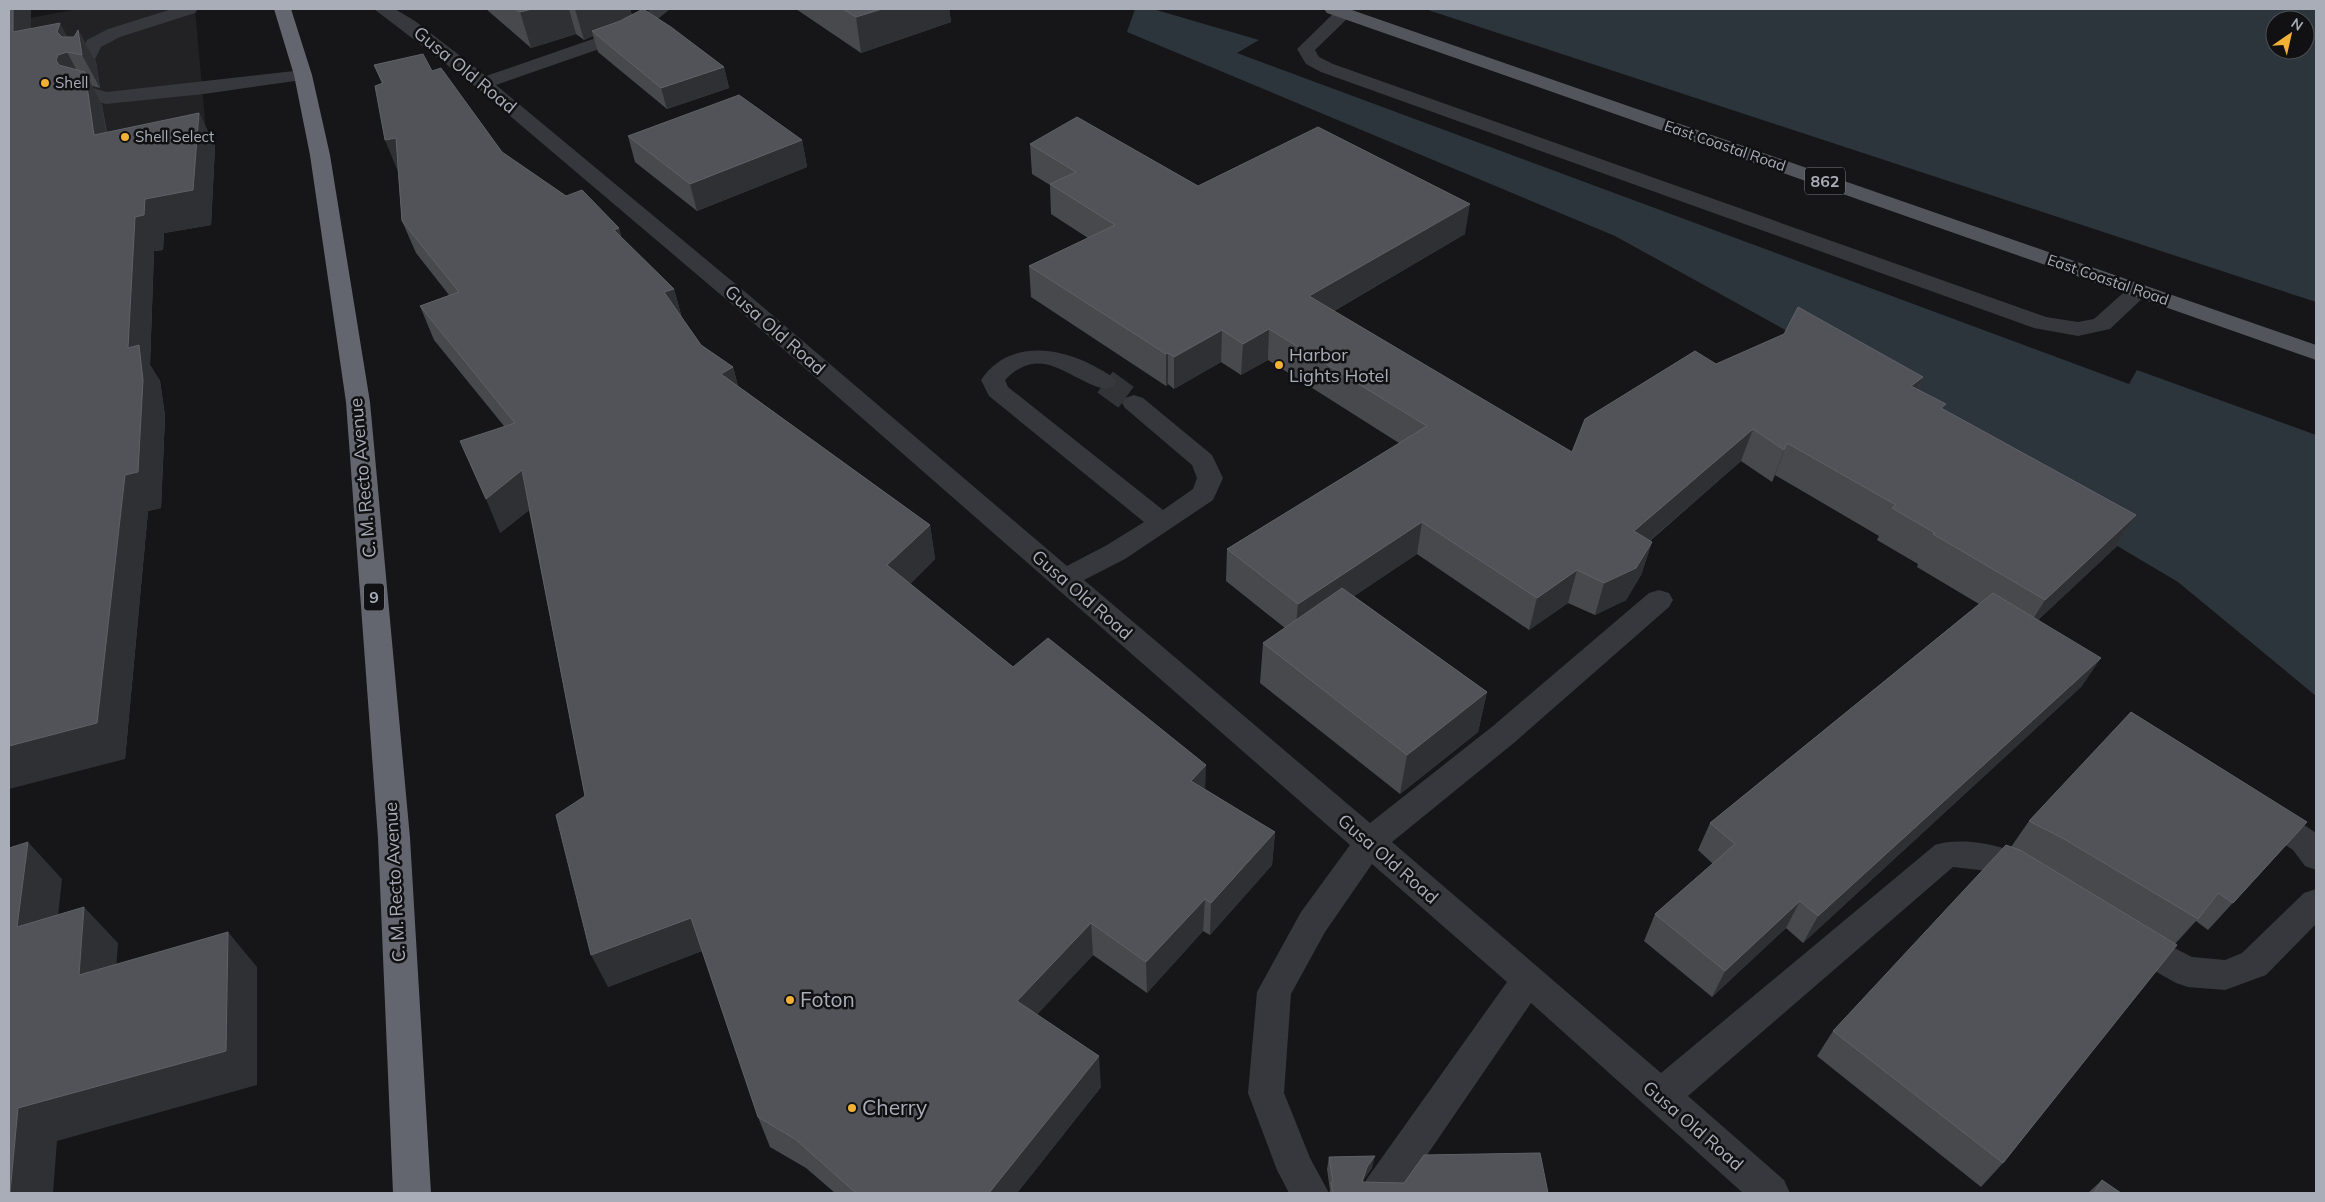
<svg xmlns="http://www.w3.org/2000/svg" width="2325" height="1202" font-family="Mulish,sans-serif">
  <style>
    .built { fill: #222225 }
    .water { fill: #2c353c; fill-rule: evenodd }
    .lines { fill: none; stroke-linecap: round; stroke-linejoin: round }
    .minor-tunnel { stroke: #333438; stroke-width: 26; stroke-dasharray: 26 12; stroke-linecap: butt }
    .minor { fill: #37383d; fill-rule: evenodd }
    .major { fill: #53555c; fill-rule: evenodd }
    .highway { fill: #63666e; fill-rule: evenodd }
    .wall { fill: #47494d }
    .shaded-wall { fill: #2f3033 }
    .building { fill: #525359; stroke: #5f6168 }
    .poi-dot { fill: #f2b134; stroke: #111113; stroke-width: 2 }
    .labels { text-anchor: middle; stroke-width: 5; stroke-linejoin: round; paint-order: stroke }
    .far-poi-label { font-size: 15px; fill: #a8adb8; stroke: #111113; text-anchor: start }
    .far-street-label { font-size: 15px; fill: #a8adb8; stroke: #111113 }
    .shield { fill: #111113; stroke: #7b7e86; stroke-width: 1 }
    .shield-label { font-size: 16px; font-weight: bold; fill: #a8adb8 }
    .street-label { font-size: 18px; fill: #a8adb8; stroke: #111113 }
    .poi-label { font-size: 18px; fill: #a8adb8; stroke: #111113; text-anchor: start }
    .near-poi-label { font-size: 21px; fill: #a8adb8; stroke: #111113; text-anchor: start }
  </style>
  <rect width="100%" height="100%" fill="#161618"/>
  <path class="built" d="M 77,9 L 195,9 L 206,131 L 9,175 L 9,22 Z"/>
  <path class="water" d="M 1135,9 L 1153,9 L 1259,40 L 1237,53 L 2129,384 L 2137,370 L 2316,435 L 2316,696 L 2178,582 L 2060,512 L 1809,343 L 1615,236 L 1127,32 Z
    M 1425,9 L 2316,9 L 2316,302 ZM 2275,20 L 2305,20 L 2305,50 L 2275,50 Z"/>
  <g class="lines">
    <path class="minor-tunnel" d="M 1105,382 L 1134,403"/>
    <path class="minor" d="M 172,9 L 198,9 L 195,13 L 120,37 L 101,47 L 91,67 L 79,67 L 76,63 L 87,40 L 108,29 Z
      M 374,9 L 395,9 L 415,21 L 486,76 L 613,32 L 629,25 L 651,9 L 670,9 L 641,33 L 625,40 L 496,85 L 750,296 L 1067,566 L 1107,545 L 1144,522 L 989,396 L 981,380 C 1007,341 1055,346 1092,365 C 1101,370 1111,374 1117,382 L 1113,387 L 1105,389 C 1068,380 1042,342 1005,380 L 1008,387 L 1163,510 L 1193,489 L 1197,478 L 1192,465 L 1125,408 L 1122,403 L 1125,398 L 1134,395 L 1143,398 L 1212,455 L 1223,478 L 1213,500 L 1125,559 L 1084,580 L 1370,823 L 1493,726 L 1649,593 L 1659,590 L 1669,593 L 1673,600 L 1669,607 L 1515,742 L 1392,842 L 1661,1073 L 1935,845 C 1963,835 2029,847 2043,875 L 2038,885 L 2027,889 L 1988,871 L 1953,867 L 1688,1096 L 1784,1180 L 1790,1193 L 1743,1193 L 1531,1003 L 1401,1193 L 1360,1193 L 1366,1180 L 1507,982 L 1372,864 L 1325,932 L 1291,994 L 1284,1093 L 1310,1158 L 1329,1193 L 1289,1193 L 1277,1170 L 1248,1093 L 1257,992 L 1301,912 L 1350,845 L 734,306 L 476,87 Z
      M 1338,9 L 1350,9 L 1353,13 L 1315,50 L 1319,57 L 1333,64 L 2046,317 L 2078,322 L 2094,319 L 2131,286 L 2139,284 L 2147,286 L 2150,291 L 2110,329 L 2078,336 L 2034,328 L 1321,72 L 1306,64 L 1297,49 Z
      M 303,70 L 309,71 L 312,75 L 309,79 L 204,94 L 106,104 L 78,96 L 76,92 L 78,88 L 85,86 L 107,92 Z
      M 2264,801 L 2275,805 L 2316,833 L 2316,870 L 2305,866 L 2293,850 L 2253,823 L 2248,814 L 2253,805 Z
      M 2316,889 L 2316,924 L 2266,975 L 2225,990 L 2188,987 L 2176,983 L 2121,952 L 2116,942 L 2121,932 L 2133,927 L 2192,957 L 2225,960 L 2242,953 L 2304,893 Z"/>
    <path class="major" d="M 1324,9 L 1349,9 L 2316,345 L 2316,360 L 1327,13 Z"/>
    <path class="highway" d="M 274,9 L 291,9 L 312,75 L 330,155 L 370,402 L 410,838 L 431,1193 L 393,1193 L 378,838 L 346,402 L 310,155 L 294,75 Z"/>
  </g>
  <path class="wall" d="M 9,9 L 31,9 L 31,29 L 68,37 L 74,37 L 78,30 L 96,62 L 100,88 L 92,86 L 102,105 L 107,133 L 199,113 L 215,146 L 211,225 L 164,233 L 163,250 L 154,251 L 150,365 L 160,381 L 165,416 L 161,508 L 148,511 L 125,759 Z
    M 486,9 L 630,9 L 632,15 L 724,67 L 729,88 L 667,109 L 598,52 L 593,36 L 584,40 L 576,34 L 531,48 Z
    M 796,9 L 949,9 L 951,22 L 861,53 Z
    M 374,65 L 432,71 L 502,152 L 566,196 L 619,228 L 621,237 L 674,289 L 682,318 L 701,345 L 733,367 L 738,386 L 930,525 L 935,559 L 910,584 L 1013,667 L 1205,789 L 1275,832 L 1272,865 L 1210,935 L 1203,931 L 1147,993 L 1093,955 L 1037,1014 L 1101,1087 L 1017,1193 L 835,1193 L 806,1168 L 770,1147 L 758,1117 L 702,951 L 608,987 L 585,796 L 529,510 L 500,533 L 504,426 L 434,340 L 420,306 L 449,295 L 416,253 L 402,221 L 398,172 L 382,84 Z
    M 628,136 L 802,140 L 807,167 L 697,211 L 635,162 Z
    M 1030,144 L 1198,186 L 1465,234 L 1334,311 L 1572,452 L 1716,364 L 1923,377 L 1918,389 L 1943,409 L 2136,515 L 2116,547 L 2038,620 L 2082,686 L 1803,943 L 1786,928 L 1712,997 L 1644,941 L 1655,914 L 1713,864 L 1698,850 L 1710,823 L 1979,604 L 1917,567 L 1918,564 L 1877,540 L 1879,536 L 1775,475 L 1772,482 L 1741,461 L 1650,541 L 1652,542 L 1641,575 L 1626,600 L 1595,615 L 1568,603 L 1529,630 L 1417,554 L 1354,596 L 1487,692 L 1478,732 L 1400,794 L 1260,683 L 1263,643 L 1285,628 L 1226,581 L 1227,549 L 1399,443 L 1268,360 L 1241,375 L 1221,362 L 1174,389 L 1168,384 L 1166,386 L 1031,297 L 1029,266 L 1088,238 L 1051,214 L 1050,185 L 1032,174 Z
    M 2029,821 L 2307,822 L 2208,930 L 2196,921 L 2175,944 L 2003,1163 L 1981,1187 L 1817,1056 L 1833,1031 L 2011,847 Z
    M 1329,1157 L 1372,1168 L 1364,1179 L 1363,1182 L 1548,1193 L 1329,1193 L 1330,1190 L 1327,1169 Z
    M 2102,1180 L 2121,1193 L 2088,1193 Z"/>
  <path class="shaded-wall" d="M 13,9 L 31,9 L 31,64 L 13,32 Z
    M 532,9 L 569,9 L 576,34 L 531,48 L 520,12 Z
    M 575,9 L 630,9 L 633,20 L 592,31 L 593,36 L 584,40 Z
    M 882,9 L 949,9 L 951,22 L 861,53 L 856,17 Z
    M 60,23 L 77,54 L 57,32 Z
    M 78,30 L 96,62 L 100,88 L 82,55 Z
    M 67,52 L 84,84 L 74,93 L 56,60 L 58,55 Z
    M 724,67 L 729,88 L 667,109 L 661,88 Z
    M 85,72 L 102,105 L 112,169 L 94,135 Z
    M 199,113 L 215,146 L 211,225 L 164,233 L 163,250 L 154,251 L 150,365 L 160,381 L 165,416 L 161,508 L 148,511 L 125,759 L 9,789 L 9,746 L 135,217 Z
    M 396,138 L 398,172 L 385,140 Z
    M 802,140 L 807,167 L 697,211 L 690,184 Z
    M 1470,204 L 1465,234 L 1306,327 L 1309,296 Z
    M 619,228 L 628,261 L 614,230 Z
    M 674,289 L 683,322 L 664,292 Z
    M 1269,329 L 1268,360 L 1241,375 L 1243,344 Z
    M 1222,330 L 1221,362 L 1174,389 L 1174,357 Z
    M 1168,353 L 1168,384 L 1166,386 L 1166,354 Z
    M 733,367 L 742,401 L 721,374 Z
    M 1923,377 L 1909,409 L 1911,386 Z
    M 1753,429 L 1741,461 L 1624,563 L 1634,531 Z
    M 1787,443 L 1775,475 L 1772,482 L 1784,450 Z
    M 522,470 L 536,505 L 500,533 L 486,499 Z
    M 2136,515 L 2116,547 L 2025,632 L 2045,600 Z
    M 1422,522 L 1417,554 L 1295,636 L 1298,604 Z
    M 930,525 L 935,559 L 894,600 L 887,565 Z
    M 1652,542 L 1641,575 L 1626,600 L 1595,615 L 1604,583 Z
    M 1577,570 L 1568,603 L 1529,630 L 1537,598 Z
    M 2101,658 L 2082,686 L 1803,943 L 1818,916 Z
    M 1487,692 L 1478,732 L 1400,794 L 1407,755 Z
    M 1206,765 L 1205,798 L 1191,781 Z
    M 1275,832 L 1272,865 L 1210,935 L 1211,903 Z
    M 28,842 L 62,879 L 53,963 L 17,927 Z
    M 1205,899 L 1203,931 L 1147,993 L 1146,962 Z
    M 1800,901 L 1786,928 L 1712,997 L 1725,971 Z
    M 84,907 L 118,943 L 113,1009 L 79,975 Z
    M 691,918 L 704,950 L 608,987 L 591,955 Z
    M 1091,923 L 1093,955 L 1021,1032 L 1017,1001 Z
    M 228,932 L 257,967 L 257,1085 L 57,1141 L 53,1193 L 10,1193 L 18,1108 Z
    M 1099,1056 L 1101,1087 L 1017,1193 L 989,1193 Z
    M 1375,1156 L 1372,1168 L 1364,1179 L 1359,1193 L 1362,1182 L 1367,1167 Z"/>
  <path class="building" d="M 9,9 L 13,9 L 13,32 L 60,23 L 57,32 L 62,37 L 74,37 L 78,30 L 82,55 L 67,52 L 58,55 L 56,60 L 59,65 L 85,72 L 94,135 L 199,113 L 193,190 L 145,199 L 144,215 L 135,217 L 128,348 L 139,345 L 143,380 L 138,472 L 125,475 L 97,723 L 9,746 Z
    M 515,9 L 532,9 L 520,12 Z
    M 643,9 L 671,27 L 724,67 L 661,88 L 592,31 L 620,21 Z
    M 843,9 L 882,9 L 856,17 Z
    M 423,54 L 432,71 L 441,68 L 502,152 L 566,196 L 582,190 L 619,228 L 614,230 L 674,289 L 664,292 L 701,345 L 733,367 L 721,374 L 930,525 L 887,565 L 1013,667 L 1048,638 L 1206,765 L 1191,781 L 1275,832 L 1211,903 L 1205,899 L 1146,962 L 1091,923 L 1017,1001 L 1099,1056 L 989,1193 L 856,1193 L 795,1139 L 758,1117 L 691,918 L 591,955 L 556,815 L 585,796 L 522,470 L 486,499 L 460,441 L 515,423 L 420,306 L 459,292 L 402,221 L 396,138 L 385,140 L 375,86 L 383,83 L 374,65 Z
    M 739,95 L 802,140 L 690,184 L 628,136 Z
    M 1077,117 L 1198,186 L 1318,127 L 1470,204 L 1309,296 L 1572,452 L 1585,419 L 1695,351 L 1716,364 L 1784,334 L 1798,307 L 1923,377 L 1911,386 L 1946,404 L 1941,408 L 2136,515 L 2045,600 L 1933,534 L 1935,533 L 1892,508 L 1896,505 L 1787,443 L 1784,450 L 1753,429 L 1634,531 L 1652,542 L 1636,568 L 1604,583 L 1577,570 L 1537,598 L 1422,522 L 1298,604 L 1227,549 L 1427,426 L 1269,329 L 1243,344 L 1222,330 L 1174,357 L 1168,353 L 1166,354 L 1029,266 L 1115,225 L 1050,184 L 1076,172 L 1030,144 Z
    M 1342,588 L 1487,692 L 1407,755 L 1263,643 Z
    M 1993,593 L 2101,658 L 1818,916 L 1800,901 L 1725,971 L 1655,914 L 1735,844 L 1710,823 Z
    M 2131,712 L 2307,822 L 2233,903 L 2218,893 L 2198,919 L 2064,839 L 2029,821 Z
    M 28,842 L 17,927 L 84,907 L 79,975 L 228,932 L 226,1051 L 18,1108 L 10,1193 L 9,1193 L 9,848 Z
    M 2006,845 L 2020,850 L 2177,945 L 2003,1163 L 1833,1031 Z
    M 1540,1153 L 1548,1193 L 1333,1193 L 1331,1183 L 1333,1181 L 1329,1157 L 1375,1156 L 1367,1167 L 1362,1182 L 1404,1183 L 1424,1155 Z
    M 2102,1180 L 2121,1193 L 2094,1193 Z"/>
  <g class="poi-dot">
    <circle cx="45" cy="83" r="5"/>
    <circle cx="125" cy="137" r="5"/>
    <circle cx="1279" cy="365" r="5"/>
    <circle cx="790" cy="1000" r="5"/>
    <circle cx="852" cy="1108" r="5"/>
  </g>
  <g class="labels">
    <g class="far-poi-label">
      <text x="55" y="88">Shell</text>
      <text x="135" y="142">Shell Select</text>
    </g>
    <g class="far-street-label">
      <text transform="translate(1725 146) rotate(19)" y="5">East Coastal Road</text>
      <text transform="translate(2108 280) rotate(19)" y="5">East Coastal Road</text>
    </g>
    <g class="shield">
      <rect x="1805" y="167.5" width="40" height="27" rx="4"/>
      <rect x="364" y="583.5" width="20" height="27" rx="4"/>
    </g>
    <g class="shield-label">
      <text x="1825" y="187">862</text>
      <text x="374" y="603">9</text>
    </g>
    <g class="street-label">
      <text transform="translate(465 70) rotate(39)" y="6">Gusa Old Road</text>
      <text transform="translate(775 330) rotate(41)" y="6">Gusa Old Road</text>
      <text transform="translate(363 478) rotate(-95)" y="6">C. M. Recto Avenue</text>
      <text transform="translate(1082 595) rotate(41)" y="6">Gusa Old Road</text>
      <text transform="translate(1388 859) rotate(41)" y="6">Gusa Old Road</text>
      <text transform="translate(395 882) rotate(-93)" y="6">C. M. Recto Avenue</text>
      <text transform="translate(1693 1126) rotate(41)" y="6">Gusa Old Road</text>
    </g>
    <g class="poi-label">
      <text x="1289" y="361">Harbor<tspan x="1289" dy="21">Lights Hotel</tspan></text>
    </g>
    <g class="near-poi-label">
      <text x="800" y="1007">Foton</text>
      <text x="862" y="1115">Cherry</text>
    </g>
  </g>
  <rect width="2325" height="1202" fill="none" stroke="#a8adb8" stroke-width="20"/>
  <g transform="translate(2290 35) rotate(34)"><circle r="24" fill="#111113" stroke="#4d4f55"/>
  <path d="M0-4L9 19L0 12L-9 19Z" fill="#f2b134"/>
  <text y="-8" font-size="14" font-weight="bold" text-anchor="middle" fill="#a8adb8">N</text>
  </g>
</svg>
